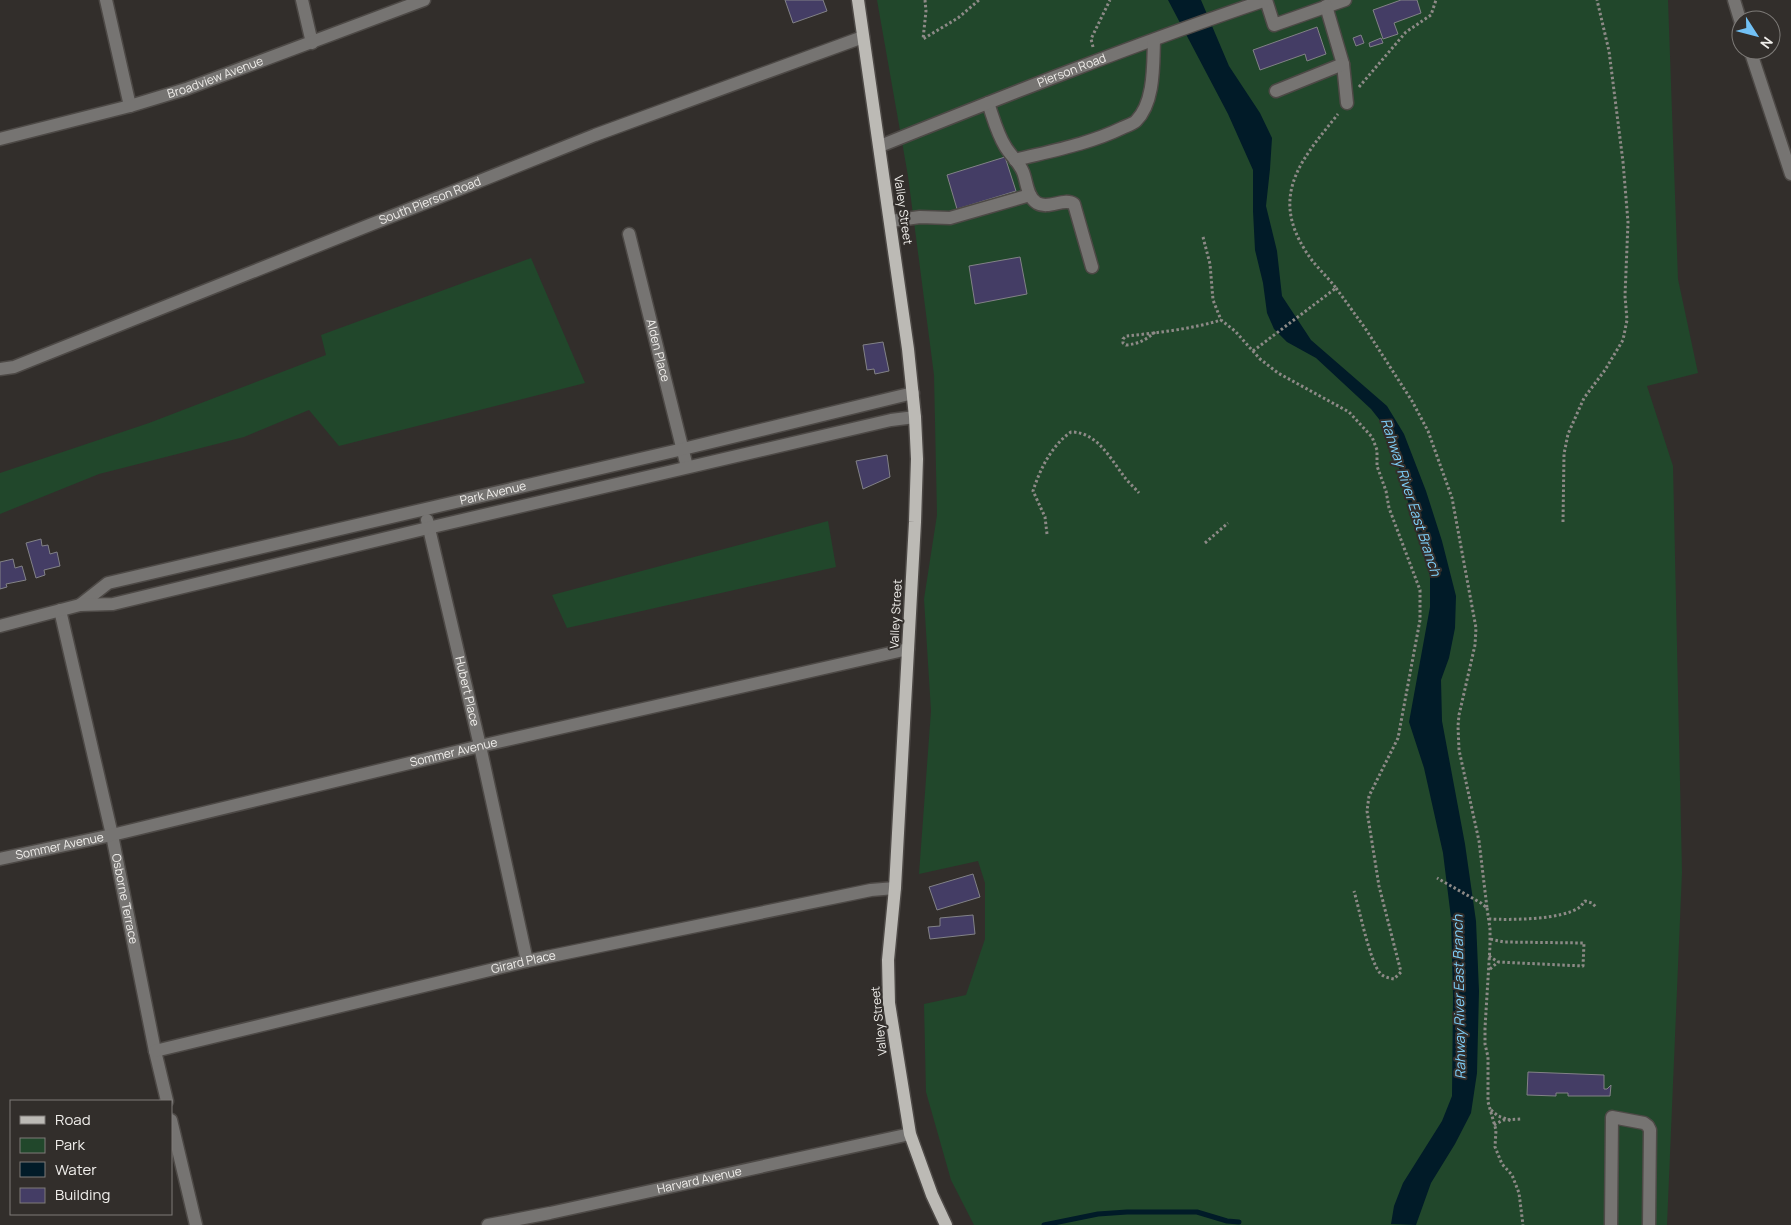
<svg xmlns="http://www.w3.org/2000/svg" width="1791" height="1225" font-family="Manrope,sans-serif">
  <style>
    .green { fill: #21472b }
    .water { fill: #011b28 }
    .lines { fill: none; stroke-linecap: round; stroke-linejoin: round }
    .stream { stroke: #011b28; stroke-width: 5 }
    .building { fill: #443d65; stroke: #828287 }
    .minor-casing { stroke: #4d4946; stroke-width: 15 }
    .major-casing { stroke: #4d4946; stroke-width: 15 }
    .path { stroke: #8d8a87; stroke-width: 3; stroke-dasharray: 2.5 2.5; stroke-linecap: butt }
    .minor { stroke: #767472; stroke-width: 12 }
    .major { stroke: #bcbab5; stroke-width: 12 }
    .labels { text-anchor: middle; stroke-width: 4; stroke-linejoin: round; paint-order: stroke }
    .street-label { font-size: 12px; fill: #f0eeeb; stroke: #322e2b }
    .water-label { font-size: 14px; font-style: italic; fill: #7fcff9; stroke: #322e2b }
  </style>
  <rect width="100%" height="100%" fill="#322e2b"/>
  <path class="green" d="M 877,0 L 1668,0 L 1678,279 L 1698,373 L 1647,386 L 1673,466 L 1682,872 L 1667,1225 L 974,1225 L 951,1180 L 926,1092 L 924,1004 L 966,995 L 985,939 L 985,883 L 978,861 L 919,874 L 931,711 L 924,599 L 937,515 L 934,375 L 908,176 Z
    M 531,258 L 585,383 L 339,446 L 309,410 L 244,437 L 99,474 L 0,514 L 0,473 L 149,423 L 326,355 L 321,335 Z
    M 828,521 L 836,567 L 567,628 L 552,595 Z"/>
  <path class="water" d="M 1168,0 L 1201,0 L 1229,66 L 1260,113 L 1272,138 L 1270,169 L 1266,206 L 1277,251 L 1282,296 L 1311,340 L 1387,406 L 1404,434 L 1426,491 L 1442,541 L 1456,596 L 1455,628 L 1449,658 L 1441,680 L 1442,721 L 1465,844 L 1476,921 L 1479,991 L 1477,1073 L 1471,1113 L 1455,1144 L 1431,1183 L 1416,1225 L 1391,1224 L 1394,1206 L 1403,1183 L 1442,1121 L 1452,1096 L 1453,996 L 1451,918 L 1443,853 L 1424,768 L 1409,722 L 1430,607 L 1430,575 L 1413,521 L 1390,433 L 1371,409 L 1316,358 L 1287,342 L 1274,329 L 1267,313 L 1263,283 L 1255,250 L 1253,211 L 1253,170 L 1228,114 Z"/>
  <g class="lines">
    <path class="stream" d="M 1044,1225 L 1098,1214 L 1127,1212 L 1197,1212 L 1227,1221 L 1239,1222"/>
  </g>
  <path class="building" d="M 785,0 L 823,0 L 827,11 L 793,23 Z
    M 1401,0 L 1417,0 L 1421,13 L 1394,23 L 1398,34 L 1383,39 L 1373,10 Z
    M 1317,27 L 1326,54 L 1307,61 L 1305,54 L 1260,70 L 1253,50 Z
    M 1361,35 L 1364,43 L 1356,46 L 1353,38 Z
    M 1381,38 L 1383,43 L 1370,47 L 1369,43 Z
    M 1005,157 L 1016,191 L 957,209 L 947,175 Z
    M 1020,257 L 1027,294 L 975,304 L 969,266 Z
    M 883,342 L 889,371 L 875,374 L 874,369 L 867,370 L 863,345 Z
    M 887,455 L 890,477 L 863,489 L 856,461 Z
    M 41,539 L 42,546 L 48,545 L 50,554 L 57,552 L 60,566 L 44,570 L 45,575 L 36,578 L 26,543 Z
    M 13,559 L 15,568 L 22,566 L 26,580 L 6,584 L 7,587 L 0,589 L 0,562 Z
    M 973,874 L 980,897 L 937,910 L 929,887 Z
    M 973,915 L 975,934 L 930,939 L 928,927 L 940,926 L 940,918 Z
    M 1528,1072 L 1604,1075 L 1604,1089 L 1607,1089 L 1611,1085 L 1610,1096 L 1568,1096 L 1568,1093 L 1556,1093 L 1556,1096 L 1527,1095 Z"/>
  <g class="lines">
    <g class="minor-casing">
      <g id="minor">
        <path d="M 106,0 L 130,106"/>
        <path d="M 302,0 L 312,43"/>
        <path d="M 1266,0 L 1274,25 L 1345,0"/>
        <path d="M 1734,0 L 1741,23"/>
        <path d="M 1326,6 L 1343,64 L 1347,103"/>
        <path d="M 1750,50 L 1791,174"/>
        <path d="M 1276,91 L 1343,64"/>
        <path d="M 988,103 C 993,117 997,133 1005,146 C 1010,155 1019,162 1023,172 C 1027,182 1027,197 1037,203 C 1049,210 1064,197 1074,204 L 1092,267"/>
        <path id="s1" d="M 0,139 L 130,106 L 186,89 L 424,0"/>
        <path id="s2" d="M 880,146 C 1007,95 1135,44 1266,0"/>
        <path d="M 1015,160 C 1051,151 1089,144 1122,128 C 1126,126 1133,124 1136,121 C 1155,102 1153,64 1154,40"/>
        <path d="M 891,221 L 920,217 L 950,218 L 1030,195"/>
        <path id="s3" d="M 629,234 L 687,467"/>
        <path id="s4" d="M 0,369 L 14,367 L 595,135 L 863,37"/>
        <path id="s5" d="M 427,520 L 480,746 L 527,961"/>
        <path id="s6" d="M 80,605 L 108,583 L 683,449 L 913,393"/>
        <path id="s7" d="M 60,610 L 112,835 L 155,1051 L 167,1101"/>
        <path d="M 0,626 L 80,605 L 113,604 L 428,528 L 891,420 L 915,417"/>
        <path id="s8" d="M 0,859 L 112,835 L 480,746 L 908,649"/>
        <path id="s9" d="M 155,1051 L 527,961 L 871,890 L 895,888"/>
        <path d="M 171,1120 L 196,1225"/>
        <path id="s10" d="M 488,1225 L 550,1213 L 910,1134"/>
        <path d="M 1611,1225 L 1612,1117 L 1644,1123 L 1648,1126 L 1650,1130 L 1649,1225"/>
      </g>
    </g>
    <g class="major-casing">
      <path id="major" d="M 858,0 L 908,349 L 915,417 L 917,459 L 915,522 L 895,888 L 888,960 L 889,1003 L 910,1134 L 932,1195 L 946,1225"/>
    </g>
    <path class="path" d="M 925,0 L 926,11 L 923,39 L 958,18 L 979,0
      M 1093,47 L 1091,39 L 1110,0
      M 1359,87 L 1406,32 L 1431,15 L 1436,0
      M 1203,237 L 1210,264 L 1213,300 L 1221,320 L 1235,331 L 1260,359 L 1278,373 L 1349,412 L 1372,437 L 1377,450 L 1377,466 L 1386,491 L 1389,508 L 1420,590 L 1420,620 L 1398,738 L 1369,796 L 1367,811 L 1379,886 L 1401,972 L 1394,979 C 1389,978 1383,977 1380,973 C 1370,962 1359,908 1354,891
      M 1336,288 L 1365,328 L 1412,401 L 1428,431 L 1452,498 L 1476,628 L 1475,645 L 1459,715 L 1458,726 L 1459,750 L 1479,841 L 1487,908 L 1481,903 L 1437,878
      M 1155,332 C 1146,340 1138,344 1126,345 L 1123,343 L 1123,339 L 1126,336 C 1156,333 1192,329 1221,320
      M 1253,351 L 1336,288 C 1326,275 1313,264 1305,250 C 1269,193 1304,157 1338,114
      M 1563,522 L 1564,454 L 1568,434 L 1584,398 L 1605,370 L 1623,340 L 1627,320 L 1625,296 L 1628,222 L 1623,162 L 1609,51 L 1597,0
      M 1047,534 L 1045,517 L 1033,491 C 1040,469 1052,445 1071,432 C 1098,432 1111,460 1126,479 C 1130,484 1135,488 1139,493
      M 1205,543 L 1228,523
      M 1487,908 L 1490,929 L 1490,946 L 1485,1028 L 1485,1044 L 1488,1057 L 1488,1102 L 1496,1130 L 1495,1147 L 1502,1164 L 1512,1175 L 1519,1193 L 1523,1225
      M 1489,919 C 1511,920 1562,920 1580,907 C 1582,905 1583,903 1585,901 L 1592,903 L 1596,907
      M 1489,956 L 1498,962
      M 1490,969 L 1498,962 L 1583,966 L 1584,943 L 1504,942 L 1490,939
      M 1491,1110 L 1498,1116 L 1512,1121
      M 1494,1125 L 1503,1120 L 1521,1119"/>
    <use href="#minor" class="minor"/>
    <use href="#major" class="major"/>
  </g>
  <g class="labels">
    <g class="street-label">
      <text dy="4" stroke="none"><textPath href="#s2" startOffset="206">Pierson Road</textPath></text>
      <text dy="4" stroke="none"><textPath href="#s1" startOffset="224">Broadview Avenue</textPath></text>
      <text dy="4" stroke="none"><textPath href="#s4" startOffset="462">South Pierson Road</textPath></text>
      <text transform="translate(903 210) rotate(82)" y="4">Valley Street</text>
      <text dy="4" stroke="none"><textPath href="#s3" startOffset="120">Alden Place</textPath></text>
      <text dy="4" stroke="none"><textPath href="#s6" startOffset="431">Park Avenue</textPath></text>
      <text transform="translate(896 614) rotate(-87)" y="4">Valley Street</text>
      <text dy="4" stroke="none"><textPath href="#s5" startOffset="176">Hubert Place</textPath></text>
      <text dy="4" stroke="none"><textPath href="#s8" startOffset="466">Sommer Avenue</textPath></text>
      <text dy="4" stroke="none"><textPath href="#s8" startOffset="61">Sommer Avenue</textPath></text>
      <text dy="4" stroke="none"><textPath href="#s7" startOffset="296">Osborne Terrace</textPath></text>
      <text dy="4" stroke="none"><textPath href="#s9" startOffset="379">Girard Place</textPath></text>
      <text transform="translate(879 1021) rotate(-96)" y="4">Valley Street</text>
      <text dy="4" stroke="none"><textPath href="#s10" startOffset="216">Harvard Avenue</textPath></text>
    </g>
    <g class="water-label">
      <text transform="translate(1411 497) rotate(72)" y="5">Rahway River East Branch</text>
      <text transform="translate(1459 997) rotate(-91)" y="5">Rahway River East Branch</text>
    </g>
  </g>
  <rect x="10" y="1100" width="162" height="115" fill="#322e2b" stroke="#7e7b78"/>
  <rect x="20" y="1116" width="25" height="8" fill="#bcbab5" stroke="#7e7b78"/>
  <text x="55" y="1125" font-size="15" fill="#f0eeeb">Road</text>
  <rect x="20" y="1138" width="25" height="15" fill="#21472b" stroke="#7e7b78"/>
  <text x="55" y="1150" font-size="15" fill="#f0eeeb">Park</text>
  <rect x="20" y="1162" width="25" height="15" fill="#011b28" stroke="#7e7b78"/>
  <text x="55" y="1175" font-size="15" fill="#f0eeeb">Water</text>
  <rect x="20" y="1188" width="25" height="15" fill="#443d65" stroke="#7e7b78"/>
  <text x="55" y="1200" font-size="15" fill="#f0eeeb">Building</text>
  <g transform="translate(1756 35) rotate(126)"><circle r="24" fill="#322e2b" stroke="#7e7b78"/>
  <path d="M0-4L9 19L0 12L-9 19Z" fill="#72c1f5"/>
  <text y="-8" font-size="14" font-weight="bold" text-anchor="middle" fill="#f0eeeb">N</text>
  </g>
</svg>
